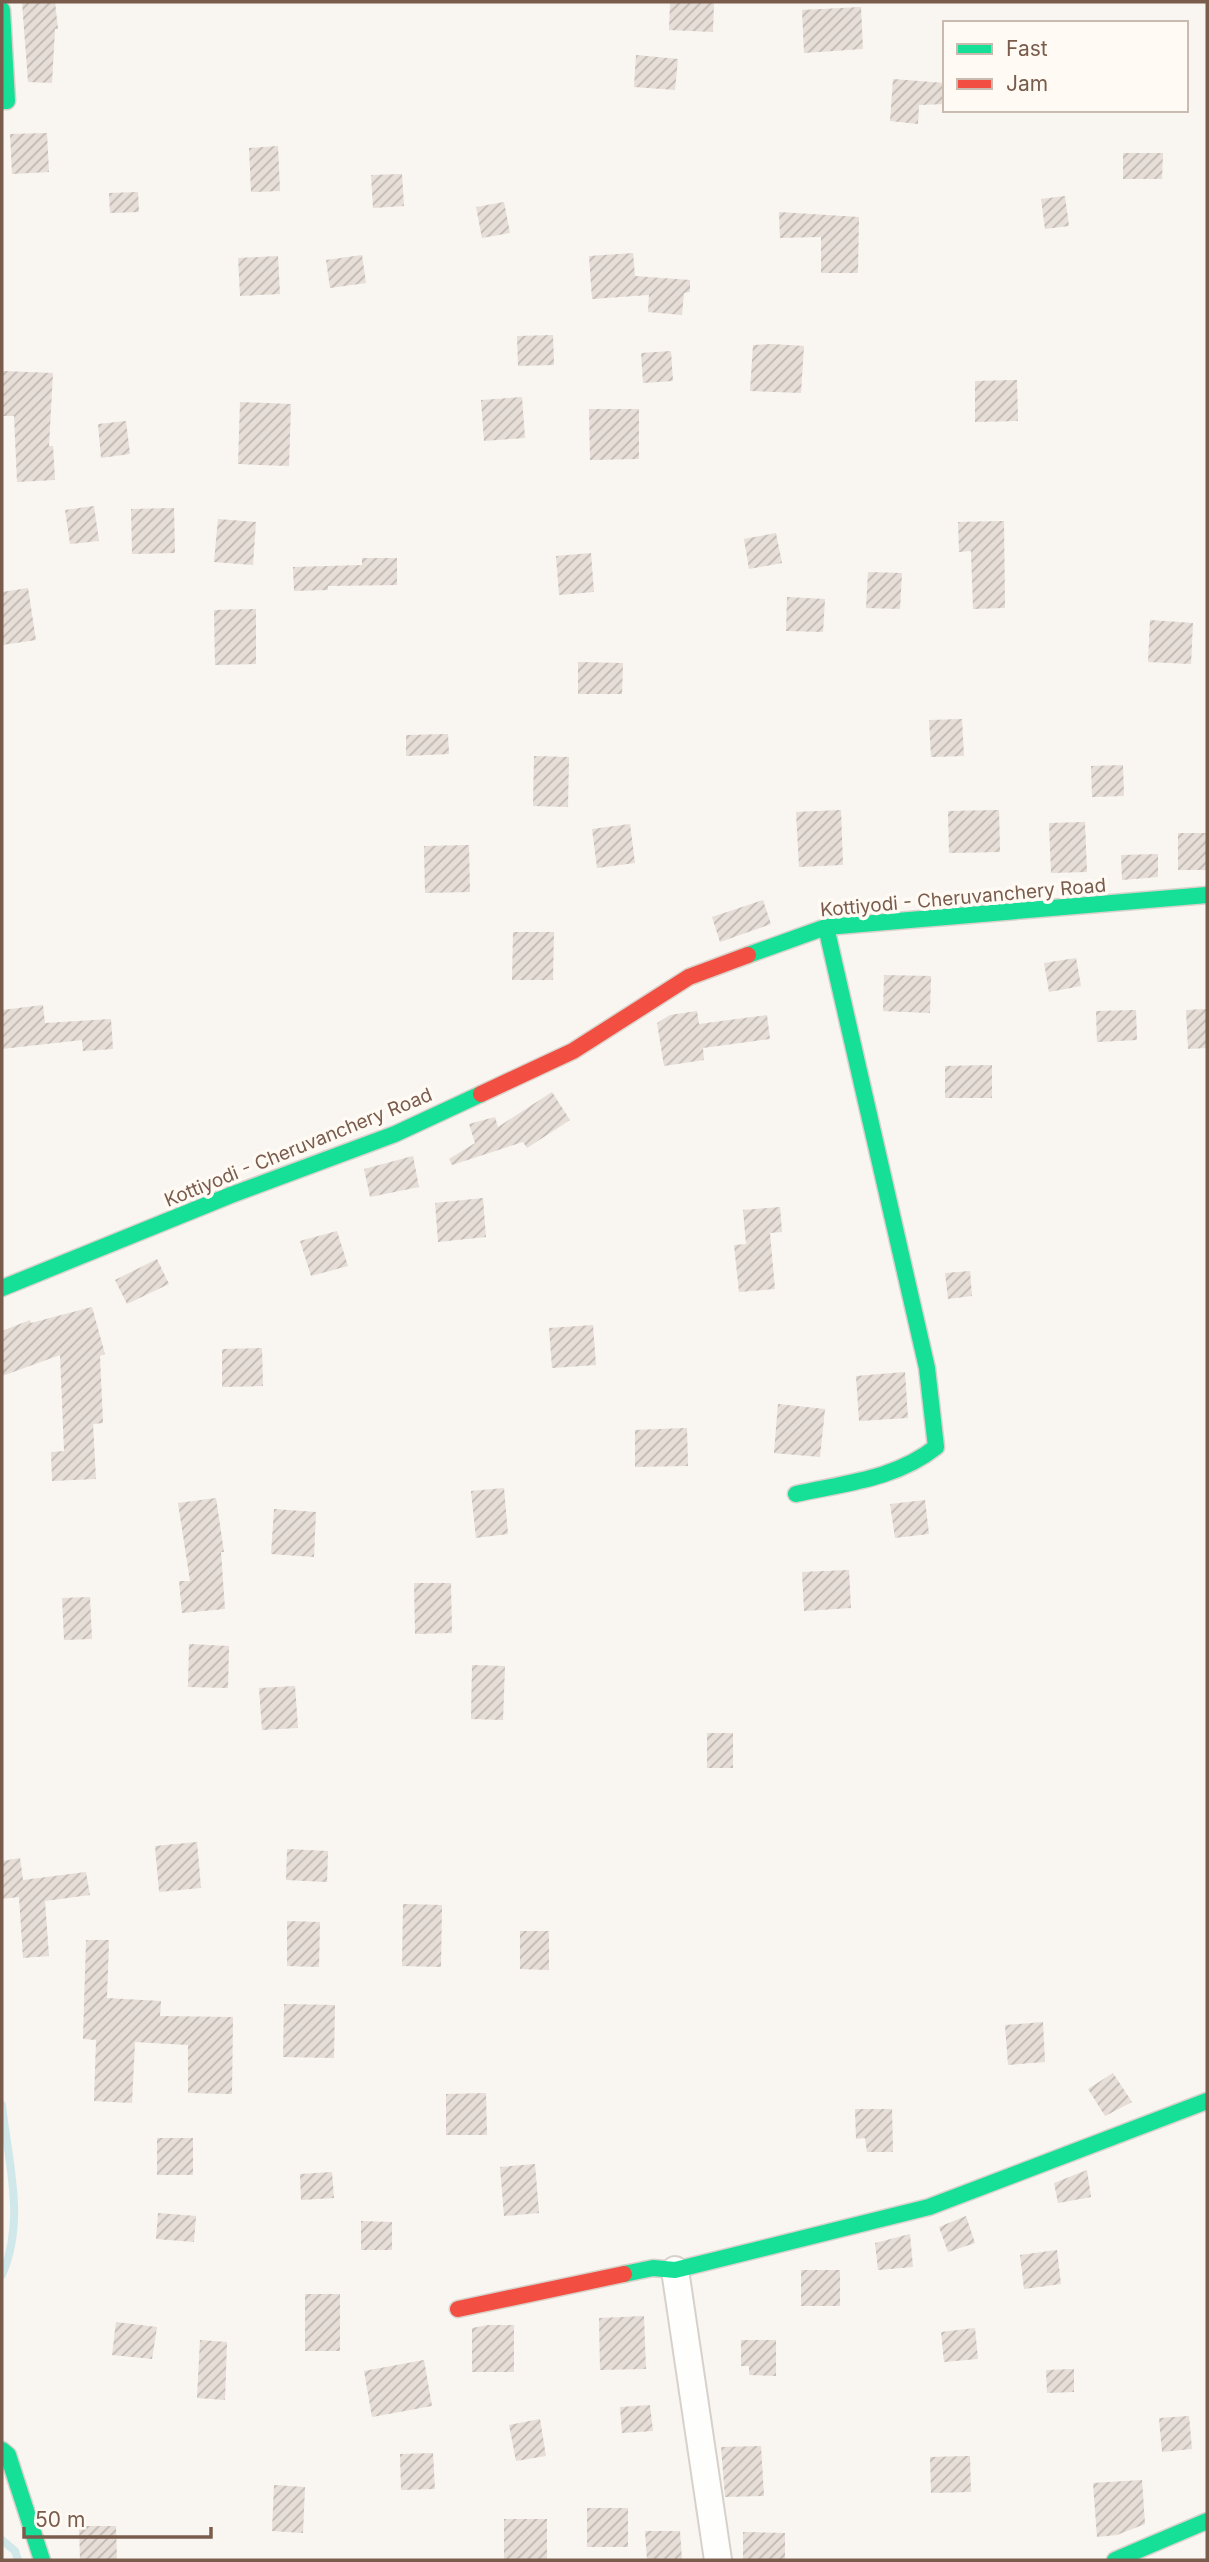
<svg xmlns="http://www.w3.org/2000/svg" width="1209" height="2562" font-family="Inter,sans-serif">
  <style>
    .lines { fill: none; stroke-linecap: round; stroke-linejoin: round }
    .stream { stroke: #d0e8ea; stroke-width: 8 }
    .building { fill: url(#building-hatch) }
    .street-casing { stroke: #d7d1cb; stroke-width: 30 }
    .fast-casing { stroke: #d9d2cb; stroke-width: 19 }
    .jam-casing { stroke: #d9d2cb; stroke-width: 19 }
    .street { stroke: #fefefd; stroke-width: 26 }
    .fast { stroke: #16e098; stroke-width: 16 }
    .jam { stroke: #f24e42; stroke-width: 16 }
    .labels { text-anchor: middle; stroke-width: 7; stroke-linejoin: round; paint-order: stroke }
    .street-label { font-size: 19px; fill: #7a5c4d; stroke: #fffaf3 }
  </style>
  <defs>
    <pattern id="building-hatch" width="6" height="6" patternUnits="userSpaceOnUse" patternTransform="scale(1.75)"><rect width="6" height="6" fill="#e6ded7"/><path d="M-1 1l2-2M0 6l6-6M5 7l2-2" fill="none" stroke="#bfb7b1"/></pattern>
  </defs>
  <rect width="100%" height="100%" fill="#f9f5f0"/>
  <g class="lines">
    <path class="stream" d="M 2,2105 C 8,2162 26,2220 2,2275
      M 2,2540 L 15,2551 L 18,2560"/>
  </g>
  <path class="building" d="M 22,2 L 55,2 L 58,29 L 55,29 L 52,83 L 28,82 Z
    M 670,2 L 714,2 L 713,32 L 669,30 Z
    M 861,7 L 863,49 L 804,53 L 802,10 Z
    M 636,55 L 678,59 L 675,90 L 634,87 Z
    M 893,79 L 945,83 L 945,104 L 919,105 L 918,124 L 890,121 Z
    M 47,133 L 49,172 L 12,174 L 10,134 Z
    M 278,146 L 280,191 L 251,192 L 249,148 Z
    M 1123,153 L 1163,153 L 1162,179 L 1123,179 Z
    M 402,174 L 404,206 L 373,208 L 371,175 Z
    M 138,192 L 139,212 L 110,213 L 109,193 Z
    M 1065,196 L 1069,226 L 1045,229 L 1041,199 Z
    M 504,202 L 510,233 L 482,238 L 476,207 Z
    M 779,212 L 859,217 L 858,273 L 821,273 L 821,237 L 780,238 Z
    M 633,253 L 635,276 L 690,280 L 690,292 L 684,293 L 682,315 L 648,312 L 649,295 L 592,299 L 589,256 Z
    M 362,255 L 366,283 L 330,288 L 326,260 Z
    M 278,256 L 280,294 L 240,296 L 238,258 Z
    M 553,335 L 554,365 L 518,366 L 517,336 Z
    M 772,344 L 804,346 L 801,393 L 750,391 L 753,345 Z
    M 671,351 L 673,381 L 643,383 L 641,353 Z
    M 3,371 L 53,373 L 49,446 L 53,446 L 55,480 L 17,482 L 14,416 L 2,416 Z
    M 1017,380 L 1018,421 L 975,422 L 975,381 Z
    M 522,397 L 525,438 L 484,441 L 481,400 Z
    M 240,402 L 291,404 L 289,466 L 238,464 Z
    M 589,409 L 639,409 L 639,459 L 590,460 Z
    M 126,421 L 130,454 L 101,458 L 98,424 Z
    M 94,506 L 99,541 L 70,544 L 65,510 Z
    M 174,508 L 175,553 L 132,554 L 131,509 Z
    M 218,519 L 256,522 L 253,565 L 214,562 Z
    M 1004,521 L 1005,608 L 973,609 L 971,551 L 959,552 L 958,522 Z
    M 776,533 L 782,563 L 749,569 L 744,539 Z
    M 591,553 L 594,592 L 559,595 L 556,556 Z
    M 362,558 L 397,558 L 397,585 L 328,586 L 328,590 L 294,591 L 293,567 L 362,565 Z
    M 868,572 L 902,573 L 900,609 L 866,608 Z
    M 28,588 L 36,640 L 2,645 L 2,592 Z
    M 787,597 L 825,599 L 823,632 L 786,631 Z
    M 256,609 L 256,664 L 215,665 L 214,610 Z
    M 1150,620 L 1193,623 L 1191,664 L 1148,662 Z
    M 578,662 L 623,663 L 622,694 L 578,694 Z
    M 962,719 L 964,756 L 931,757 L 929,720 Z
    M 448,734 L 449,754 L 406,756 L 406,735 Z
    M 534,756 L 569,757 L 568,807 L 533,806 Z
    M 1123,765 L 1124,796 L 1092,797 L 1091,766 Z
    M 841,810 L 843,865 L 799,867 L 796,812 Z
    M 999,810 L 1000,852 L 949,853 L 948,811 Z
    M 1085,822 L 1087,872 L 1051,873 L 1049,823 Z
    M 630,824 L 635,863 L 597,868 L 592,829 Z
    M 1178,833 L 1207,833 L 1207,870 L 1178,870 Z
    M 469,845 L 470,892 L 425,893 L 424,846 Z
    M 1158,854 L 1158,877 L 1122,880 L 1121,855 Z
    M 763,900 L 771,924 L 720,942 L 712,917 Z
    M 513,932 L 554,932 L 553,980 L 512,980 Z
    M 1076,958 L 1081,986 L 1049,992 L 1044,963 Z
    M 884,975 L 931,976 L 930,1013 L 883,1011 Z
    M 43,1005 L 45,1023 L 111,1019 L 113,1049 L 83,1051 L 82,1040 L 2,1049 L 2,1010 Z
    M 1207,1009 L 1207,1048 L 1188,1049 L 1186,1010 Z
    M 1136,1010 L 1137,1040 L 1097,1042 L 1096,1011 Z
    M 697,1011 L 699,1024 L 767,1015 L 770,1039 L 703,1048 L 704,1060 L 664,1066 L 657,1023 L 670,1015 Z
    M 992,1065 L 992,1098 L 945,1098 L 945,1066 Z
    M 552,1092 L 570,1120 L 527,1148 L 523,1142 L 452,1165 L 449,1159 L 475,1143 L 469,1124 L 495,1117 L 498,1127 Z
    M 413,1156 L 419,1187 L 370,1197 L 364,1169 Z
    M 483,1198 L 486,1237 L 438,1242 L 435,1203 Z
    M 780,1207 L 782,1232 L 770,1233 L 775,1289 L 739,1292 L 734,1245 L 746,1244 L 743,1210 Z
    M 337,1231 L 348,1266 L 311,1276 L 300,1241 Z
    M 157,1259 L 169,1284 L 127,1304 L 115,1280 Z
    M 970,1271 L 972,1296 L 948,1299 L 945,1273 Z
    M 92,1307 L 105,1354 L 100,1356 L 103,1423 L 93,1424 L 96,1479 L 52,1481 L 51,1452 L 64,1451 L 60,1355 L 2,1376 L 2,1331 L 30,1320 L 31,1323 Z
    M 593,1325 L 596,1365 L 552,1368 L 549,1328 Z
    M 262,1348 L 263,1386 L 222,1387 L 222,1349 Z
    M 905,1372 L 908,1418 L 859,1421 L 856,1376 Z
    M 778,1404 L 825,1409 L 820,1457 L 774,1453 Z
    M 687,1428 L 688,1466 L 635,1467 L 635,1430 Z
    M 504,1488 L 508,1534 L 476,1538 L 471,1491 Z
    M 216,1498 L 224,1552 L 221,1552 L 225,1609 L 182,1613 L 179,1581 L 190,1581 L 178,1503 Z
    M 925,1500 L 929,1534 L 895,1538 L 890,1504 Z
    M 274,1509 L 316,1512 L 314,1557 L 271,1554 Z
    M 849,1570 L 851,1608 L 804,1611 L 802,1572 Z
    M 414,1583 L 451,1583 L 452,1633 L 415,1634 Z
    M 90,1597 L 92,1639 L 64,1640 L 62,1598 Z
    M 189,1644 L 229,1646 L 228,1688 L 188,1687 Z
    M 472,1665 L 505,1666 L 503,1720 L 471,1719 Z
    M 295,1686 L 298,1728 L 262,1730 L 259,1688 Z
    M 707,1733 L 733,1733 L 733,1768 L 707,1768 Z
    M 197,1842 L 201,1888 L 159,1892 L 155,1846 Z
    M 287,1849 L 328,1851 L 327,1882 L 286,1880 Z
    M 20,1858 L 23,1880 L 86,1872 L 90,1895 L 45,1901 L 49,1956 L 23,1958 L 19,1897 L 2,1899 L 2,1861 Z
    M 403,1904 L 442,1905 L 441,1967 L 402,1966 Z
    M 287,1921 L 320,1922 L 319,1967 L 287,1966 Z
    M 520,1931 L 549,1931 L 549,1970 L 520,1969 Z
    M 86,1940 L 109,1940 L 107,1998 L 161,2001 L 160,2016 L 233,2017 L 232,2094 L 188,2093 L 188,2045 L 135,2042 L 132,2103 L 94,2101 L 96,2040 L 83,2039 Z
    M 284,2004 L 335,2005 L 334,2058 L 283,2057 Z
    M 1043,2022 L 1045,2062 L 1008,2065 L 1005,2025 Z
    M 1113,2073 L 1132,2102 L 1105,2116 L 1088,2089 Z
    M 486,2093 L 487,2135 L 446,2135 L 446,2094 Z
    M 855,2109 L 892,2109 L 893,2152 L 867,2152 L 865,2138 L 856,2139 Z
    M 157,2138 L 193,2138 L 193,2175 L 157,2175 Z
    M 535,2164 L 539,2213 L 504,2216 L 500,2167 Z
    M 1087,2170 L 1091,2197 L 1058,2203 L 1054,2183 Z
    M 332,2172 L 334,2198 L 301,2200 L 300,2174 Z
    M 158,2213 L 196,2216 L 194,2242 L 156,2239 Z
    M 966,2216 L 975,2243 L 948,2252 L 939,2227 Z
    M 361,2221 L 392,2222 L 392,2250 L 361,2250 Z
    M 910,2234 L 913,2267 L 878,2270 L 875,2243 Z
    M 1057,2250 L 1061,2284 L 1024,2289 L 1020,2255 Z
    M 801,2270 L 840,2270 L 840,2306 L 801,2306 Z
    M 305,2294 L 340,2294 L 340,2351 L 305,2351 Z
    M 644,2316 L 646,2369 L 600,2370 L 599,2318 Z
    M 116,2322 L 157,2327 L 152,2359 L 112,2355 Z
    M 488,2325 L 514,2325 L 514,2372 L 472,2372 L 472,2328 Z
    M 975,2328 L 978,2359 L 944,2362 L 941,2332 Z
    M 200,2340 L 227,2342 L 225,2400 L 197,2398 Z
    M 741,2340 L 776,2340 L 776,2376 L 749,2375 L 749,2366 L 741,2366 Z
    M 424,2360 L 432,2406 L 372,2417 L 364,2371 Z
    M 1074,2369 L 1074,2392 L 1047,2393 L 1046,2370 Z
    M 650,2405 L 653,2431 L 622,2433 L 620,2407 Z
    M 1189,2416 L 1192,2449 L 1162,2452 L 1159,2418 Z
    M 540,2419 L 546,2456 L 516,2461 L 509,2425 Z
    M 761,2446 L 764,2496 L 725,2497 L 721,2447 Z
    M 433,2453 L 435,2489 L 401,2490 L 400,2454 Z
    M 970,2456 L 971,2492 L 931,2493 L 930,2457 Z
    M 1142,2480 L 1145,2524 L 1117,2535 L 1097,2537 L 1093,2483 Z
    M 274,2485 L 305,2487 L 303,2533 L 272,2531 Z
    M 587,2508 L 628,2508 L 628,2547 L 587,2547 Z
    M 504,2519 L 547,2519 L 547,2560 L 504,2560 Z
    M 79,2526 L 116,2526 L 117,2560 L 80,2560 Z
    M 645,2531 L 680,2531 L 682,2560 L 647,2560 Z
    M 743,2532 L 785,2533 L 785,2560 L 743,2560 Z"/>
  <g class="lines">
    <g class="street-casing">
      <path id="street" d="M 675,2270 L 718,2560"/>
    </g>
    <g class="fast-casing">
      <path id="fast" d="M 2,10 L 7,101 L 2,101
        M 748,955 L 826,927 L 1207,895
        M 2,1288 L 231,1195 L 395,1134 L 481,1094
        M 796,1494 C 845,1483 896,1479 936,1447 L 927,1368 L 826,927
        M 624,2274 L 653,2268 L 675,2270 L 929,2207 L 1207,2101
        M 2,2450 L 8,2455 L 42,2560
        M 1115,2560 L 1207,2521"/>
    </g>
    <g class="jam-casing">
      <path id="jam" d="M 481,1094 L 573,1051 L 689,977 L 748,955
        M 458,2309 L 624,2274"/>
    </g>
    <use href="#street" class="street"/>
    <use href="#fast" class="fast"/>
    <use href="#jam" class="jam"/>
  </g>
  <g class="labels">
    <g class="street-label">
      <text transform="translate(963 897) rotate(-5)" y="7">Kottiyodi - Cheruvanchery Road</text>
      <text transform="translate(298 1147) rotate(-22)" y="7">Kottiyodi - Cheruvanchery Road</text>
    </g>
  </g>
  <rect width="1209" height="2562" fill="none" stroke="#7a5c4d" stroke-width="7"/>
  <rect x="943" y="21" width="245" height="91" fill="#fffaf3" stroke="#cabbb1" stroke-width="2"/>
  <rect x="957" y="44" width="35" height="10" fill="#16e098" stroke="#cabbb1" stroke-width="2"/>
  <text x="1006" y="56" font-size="21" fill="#7a5c4d">Fast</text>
  <rect x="957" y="79" width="35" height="10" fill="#f24e42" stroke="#cabbb1" stroke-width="2"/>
  <text x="1006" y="91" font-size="21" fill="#7a5c4d">Jam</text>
  <path d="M24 2527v10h187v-10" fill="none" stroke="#7a5c4d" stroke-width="3.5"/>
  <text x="35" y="2527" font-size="21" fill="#7a5c4d" stroke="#fffaf3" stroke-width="5" paint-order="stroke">50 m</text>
</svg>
